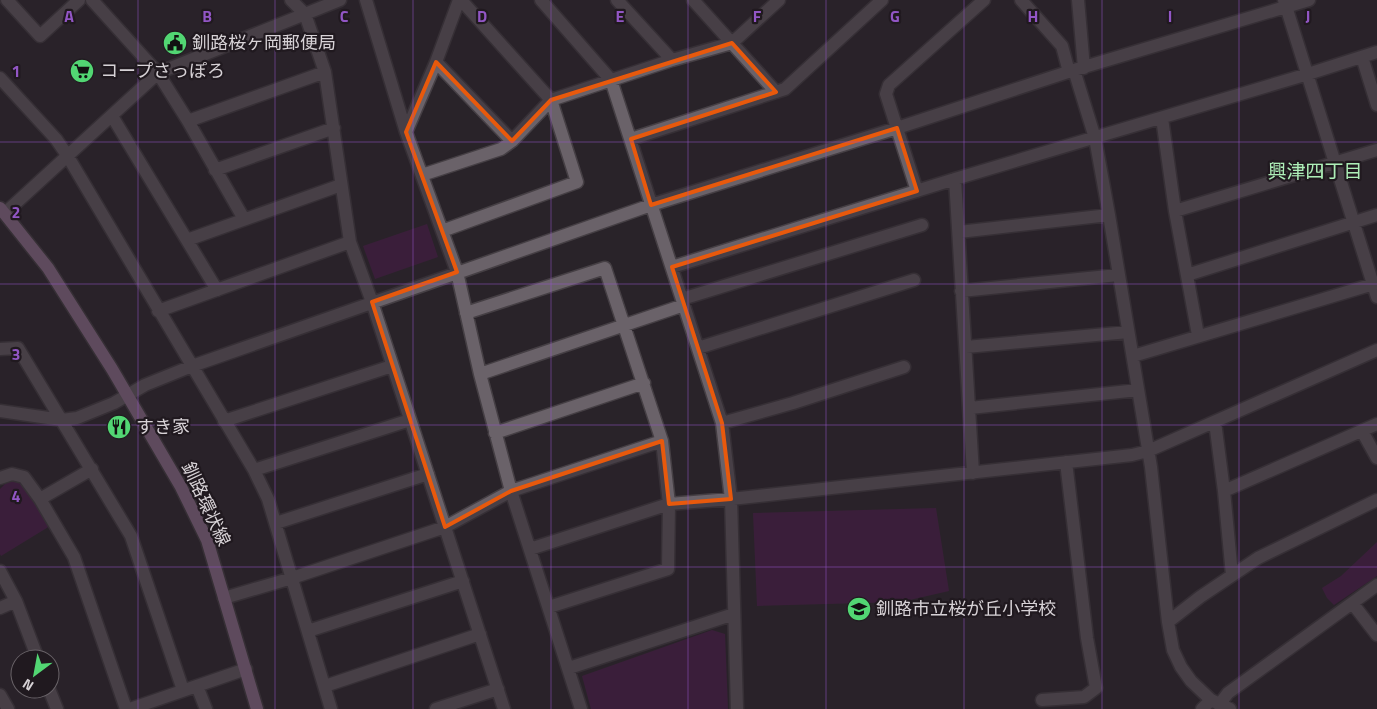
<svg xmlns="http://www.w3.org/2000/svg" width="1377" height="709" font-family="'Titillium Web','Noto Sans JP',sans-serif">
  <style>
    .green { fill: #4f1a4e }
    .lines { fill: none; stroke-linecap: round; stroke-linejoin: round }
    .minor-casing { stroke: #453f44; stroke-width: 15 }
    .major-casing { stroke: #453f44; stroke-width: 15 }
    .minor { stroke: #6a6269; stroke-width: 12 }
    .major { stroke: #9e7a9b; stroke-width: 12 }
    .marked { fill: none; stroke: #e8590c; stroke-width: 4; stroke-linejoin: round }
    .grid { fill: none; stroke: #9256c5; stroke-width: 1; stroke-opacity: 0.55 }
    .labels { text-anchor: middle; stroke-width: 4.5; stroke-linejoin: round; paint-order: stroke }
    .poi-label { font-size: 18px; fill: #d7d2d6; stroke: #20191f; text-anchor: start }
    .street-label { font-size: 18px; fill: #d7d2d6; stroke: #20191f }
    .neighbourhood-label { font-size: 19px; fill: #adeeb7; stroke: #20191f }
    .grid-label { font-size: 16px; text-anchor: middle; font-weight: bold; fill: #9256c5; stroke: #20191f; stroke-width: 4.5; stroke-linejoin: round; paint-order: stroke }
  </style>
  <rect width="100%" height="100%" fill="#292329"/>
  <path class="green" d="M 427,224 L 438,257 L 375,279 L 363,246 Z
    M 14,480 L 24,483 L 50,526 L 1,556 L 0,554 L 0,489 L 5,484 Z
    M 936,508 L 949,591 L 901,602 L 757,606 L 753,513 Z
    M 1377,542 L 1377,576 L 1334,605 L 1327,598 L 1322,588 L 1341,576 Z
    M 712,630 L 725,634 L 728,709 L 591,709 L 582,676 Z"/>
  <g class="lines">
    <g class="minor-casing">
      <path id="minor" d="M 7,0 L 40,36 L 79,0
        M 92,0 L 158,73 L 188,121 L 244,219
        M 291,0 L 305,14 L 325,72 L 350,242 L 372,302 L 504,709
        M 366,0 L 406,132 L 457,272 L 480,374 L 511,491 L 581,709
        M 541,0 L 611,80 L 722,423 L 731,499 L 737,709
        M 617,0 L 672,60
        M 693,0 L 776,92
        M 1021,0 L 1062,46 L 1069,72
        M 1078,0 L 1084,68
        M 1284,0 L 1377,297
        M 1362,57 L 1377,105
        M 436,62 L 512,141
        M 1074,70 L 1095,138 L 1109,215 L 1151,467 L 1168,622 L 1173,650 L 1181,667 L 1191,681 L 1211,700 L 1230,709
        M 0,78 L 56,139 L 67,155 L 254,470 L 268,499 L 331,709
        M 112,116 L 217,290
        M 1162,118 L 1175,211 L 1198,335
        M 188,121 L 325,72
        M 406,132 L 436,62 L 459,0
        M 631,139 L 785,89 L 882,0
        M 215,170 L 334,128
        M 422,175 L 501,149 L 512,141 L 551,100 L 672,60 L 732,43 L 779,0
        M 955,179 L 973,473
        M 917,191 L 886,94 L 889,85 L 984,0
        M 1175,211 L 1377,150
        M 5,213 L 158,73 L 340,0
        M 442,231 L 577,182 L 551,100 L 461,0
        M 959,232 L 1109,215
        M 187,240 L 341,185
        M 672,267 L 955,179 L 1308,74 L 1377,52
        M 1187,275 L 1377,215
        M 961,291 L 1118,275
        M 682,299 L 922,225
        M 158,311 L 350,242
        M 466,313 L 605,268 L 662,441 L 669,504 L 668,569 L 549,607
        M 966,347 L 1128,332
        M 698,348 L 914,280
        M 0,349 L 18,348 L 131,536 L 183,690
        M 1133,356 L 1377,283
        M 480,374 L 684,305
        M 970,408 L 1138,390
        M 0,411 L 62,420 L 77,418 L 114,403 L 145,385 L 192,366 L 651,205 L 897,128 L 1074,70 L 1309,0
        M 224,421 L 392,366
        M 1215,422 L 1224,491 L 1232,575
        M 722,423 L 793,403 L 904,367
        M 1362,431 L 1377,458
        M 495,433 L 644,383
        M 254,470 L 410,420
        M 0,478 L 12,474 L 24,477 L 40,499 L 74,557 L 126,709
        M 1224,491 L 1377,424
        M 40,499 L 92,469
        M 276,523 L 428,474
        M 530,549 L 669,504 L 731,499 L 1132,455 L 1148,451 L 1377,350
        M 0,571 L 16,601 L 38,659
        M 224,598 L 292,578 L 445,527 L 511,491 L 662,441
        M 1353,604 L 1377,635
        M 0,608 L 16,601
        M 1168,622 L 1200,597 L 1258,558 L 1377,500
        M 308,631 L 463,581
        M 569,668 L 734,614
        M 197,686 L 206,709
        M 325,686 L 480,634
        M 49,689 L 57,709
        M 0,695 L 8,709
        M 1042,700 L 1084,697 L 1096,688 L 1087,638 L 1066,462
        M 1219,705 L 1228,693 L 1377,585
        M 130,709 L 246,669
        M 436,709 L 498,689
        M 1202,709 L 1211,700"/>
    </g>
    <g class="major-casing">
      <path id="major" d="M 0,208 L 48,268 L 112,369 L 181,487 L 207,540 L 257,709"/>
    </g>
    <use href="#minor" class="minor"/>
    <use href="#major" class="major"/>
  </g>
  <path d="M0 0H1377V709H0ZM 732,43 L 776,92 L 631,139 L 651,205 L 897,128 L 917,191 L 672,267 L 722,423 L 731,499 L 669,504 L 662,441 L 511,491 L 445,527 L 372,302 L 457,272 L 406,132 L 436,62 L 512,141 L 551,100 Z" fill="#292329" fill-opacity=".55" fill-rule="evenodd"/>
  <path class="marked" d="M 732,43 L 776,92 L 631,139 L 651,205 L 897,128 L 917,191 L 672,267 L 722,423 L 731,499 L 669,504 L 662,441 L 511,491 L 445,527 L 372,302 L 457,272 L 406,132 L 436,62 L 512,141 L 551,100 Z"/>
  <path class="grid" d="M 138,0 L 138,709M 275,0 L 275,709M 413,0 L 413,709M 551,0 L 551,709M 688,0 L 688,709M 826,0 L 826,709M 964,0 L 964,709M 1102,0 L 1102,709M 1239,0 L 1239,709M 0,142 L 1377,142M 0,284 L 1377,284M 0,425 L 1377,425M 0,567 L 1377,567"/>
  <defs>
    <g id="civic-disc" transform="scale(1.25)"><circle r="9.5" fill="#52d673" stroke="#20191f"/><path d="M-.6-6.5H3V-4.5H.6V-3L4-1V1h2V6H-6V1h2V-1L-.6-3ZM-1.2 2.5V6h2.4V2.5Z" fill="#111"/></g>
    <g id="supermarket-disc" transform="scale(1.25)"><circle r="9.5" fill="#52d673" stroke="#20191f"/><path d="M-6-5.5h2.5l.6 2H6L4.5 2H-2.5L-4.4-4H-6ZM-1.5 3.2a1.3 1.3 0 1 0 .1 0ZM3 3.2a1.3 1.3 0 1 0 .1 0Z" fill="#111"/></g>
    <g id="restaurant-disc" transform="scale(1.25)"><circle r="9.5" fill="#52d673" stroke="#20191f"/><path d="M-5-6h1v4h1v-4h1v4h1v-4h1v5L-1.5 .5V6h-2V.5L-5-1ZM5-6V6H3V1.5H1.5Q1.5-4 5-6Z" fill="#111"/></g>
    <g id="school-disc" transform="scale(1.25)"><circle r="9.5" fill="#52d673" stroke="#20191f"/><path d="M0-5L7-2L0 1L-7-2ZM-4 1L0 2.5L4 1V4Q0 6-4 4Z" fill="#111"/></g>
  </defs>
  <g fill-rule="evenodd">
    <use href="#civic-disc" x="175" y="43"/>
    <use href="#supermarket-disc" x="82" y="71"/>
    <use href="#restaurant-disc" x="119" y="427"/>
    <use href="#school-disc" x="859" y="609"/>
  </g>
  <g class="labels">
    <g class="poi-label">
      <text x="192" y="49">釧路桜ヶ岡郵便局</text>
      <text x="100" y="77">コープさっぽろ</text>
      <text x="136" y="433">すき家</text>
      <text x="876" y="615">釧路市立桜が丘小学校</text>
    </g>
    <g class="street-label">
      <text transform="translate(206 504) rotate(65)" y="6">釧路環状線</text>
    </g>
    <g class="neighbourhood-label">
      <text x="1315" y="178">興津四丁目</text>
    </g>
  </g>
  <g class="grid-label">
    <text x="69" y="22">A</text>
    <text x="207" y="22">B</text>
    <text x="344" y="22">C</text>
    <text x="482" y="22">D</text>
    <text x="620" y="22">E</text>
    <text x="757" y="22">F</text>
    <text x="895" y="22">G</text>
    <text x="1033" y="22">H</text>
    <text x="1170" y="22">I</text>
    <text x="1308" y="22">J</text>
    <text x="16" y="77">1</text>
    <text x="16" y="218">2</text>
    <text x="16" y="360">3</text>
    <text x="16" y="502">4</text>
  </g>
  <g transform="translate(35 674) rotate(212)"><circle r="24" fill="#20191f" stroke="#696368"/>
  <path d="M0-4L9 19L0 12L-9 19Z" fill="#52d673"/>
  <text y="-8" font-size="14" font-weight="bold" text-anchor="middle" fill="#d7d2d6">N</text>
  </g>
</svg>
